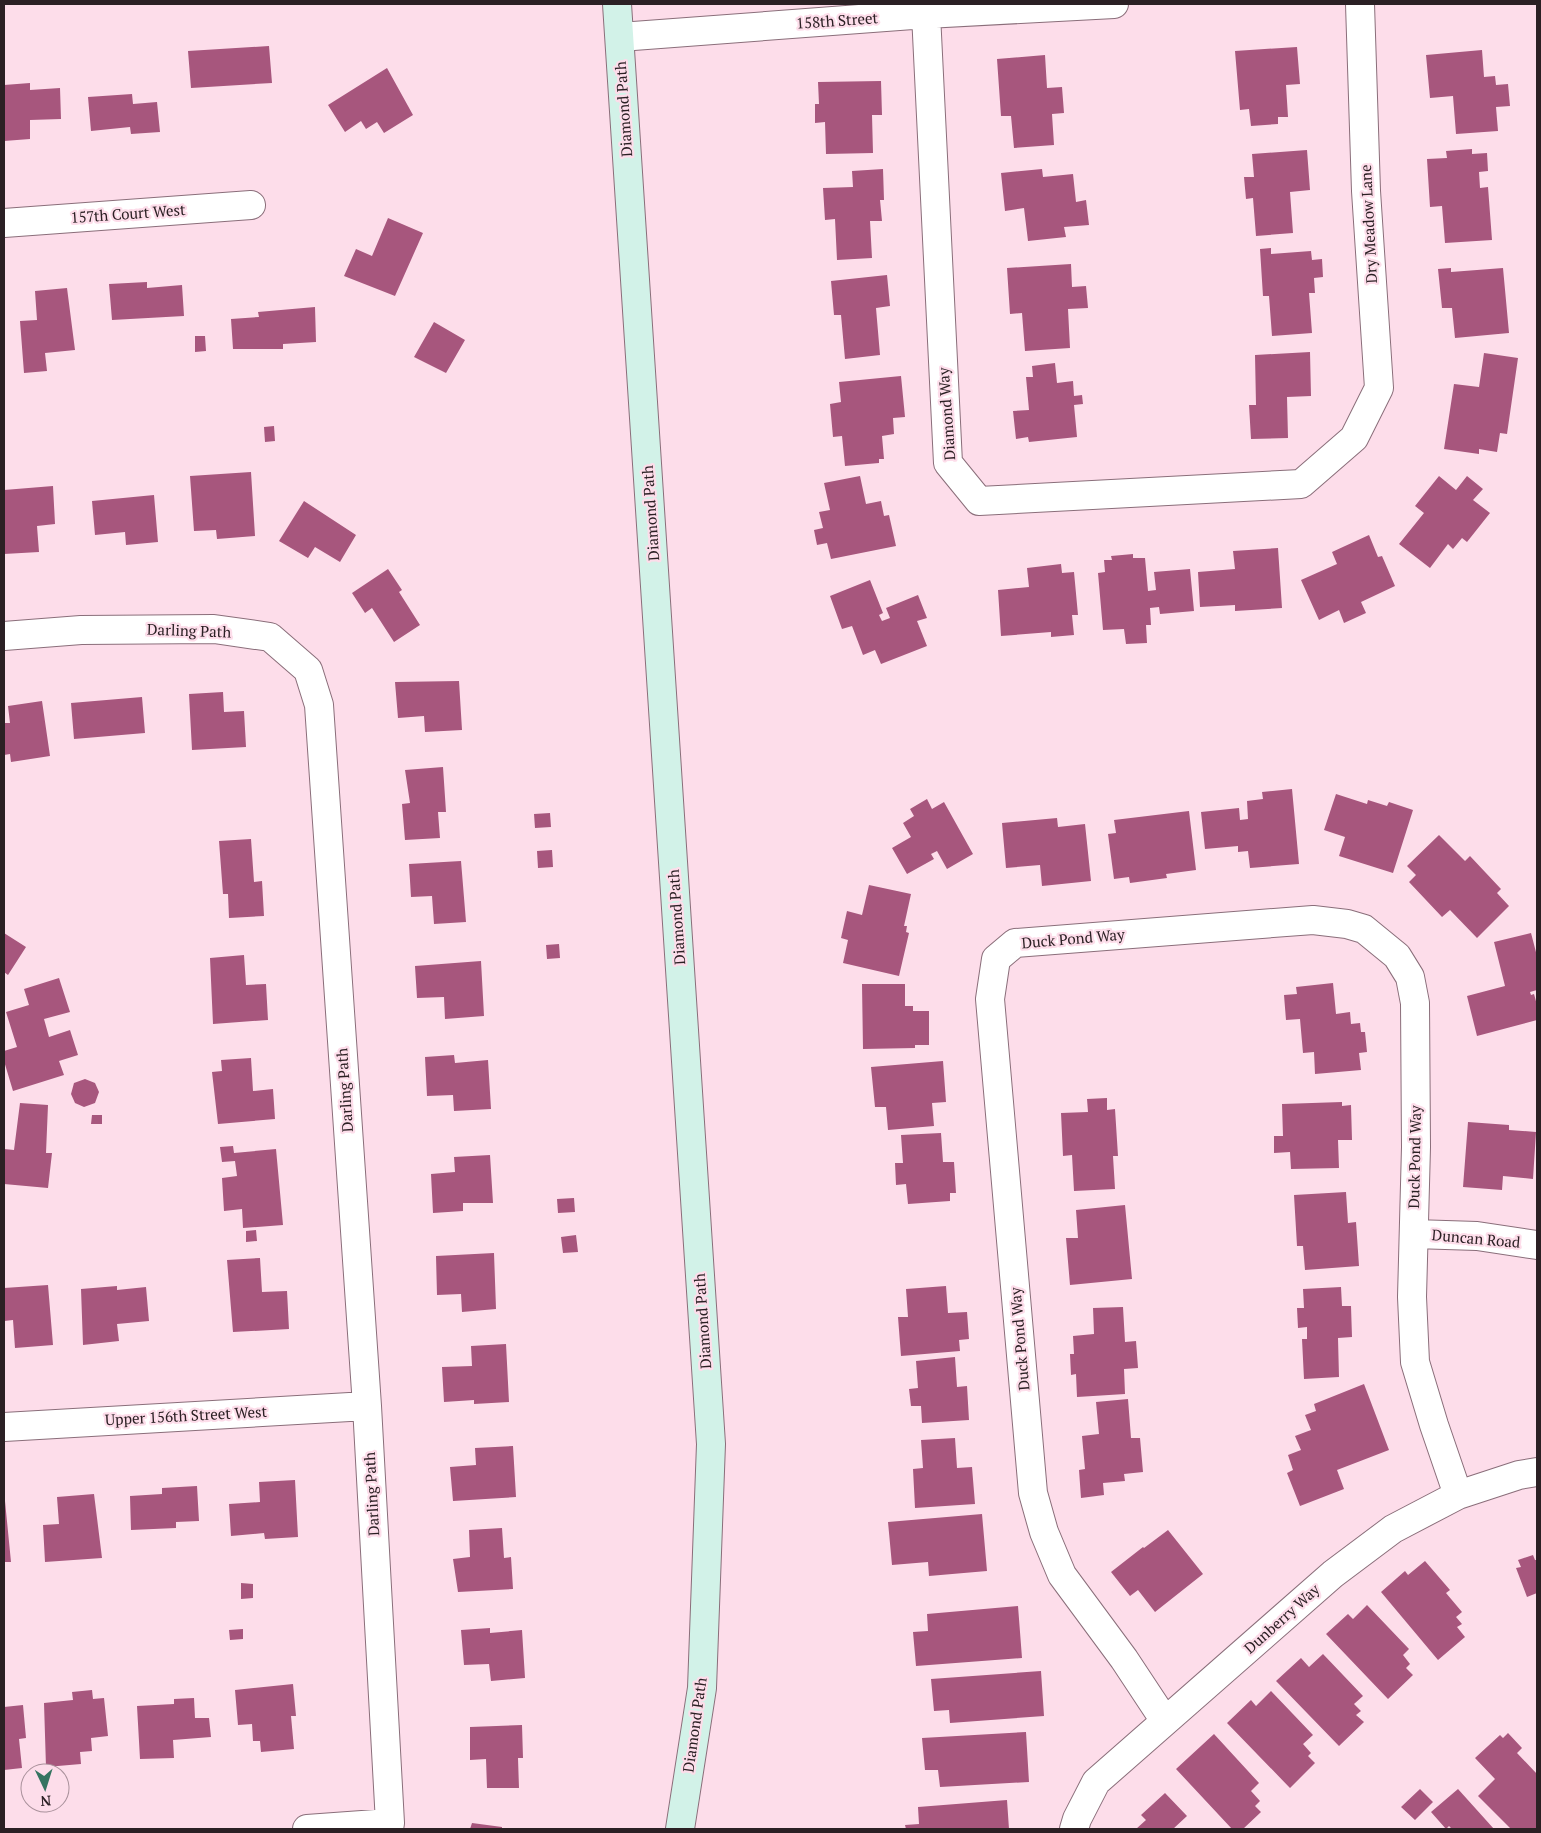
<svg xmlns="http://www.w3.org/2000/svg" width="1541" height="1833" font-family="'PT Serif',serif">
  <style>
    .building { fill: #a7567d }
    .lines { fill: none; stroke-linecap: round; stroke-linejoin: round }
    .street-casing { stroke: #8a6e7a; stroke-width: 30 }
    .secondary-casing { stroke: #8a6e7a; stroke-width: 30 }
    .street { stroke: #fff; stroke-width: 28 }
    .secondary { stroke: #d2f2e8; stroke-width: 28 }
    .labels { text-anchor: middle; stroke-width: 4.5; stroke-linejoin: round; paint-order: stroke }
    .street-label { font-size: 15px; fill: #2b2024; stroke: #fdddea }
  </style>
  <rect width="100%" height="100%" fill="#fdddea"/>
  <path class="building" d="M 269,46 L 272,83 L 191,88 L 188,51 Z
    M 1297,47 L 1300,84 L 1286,85 L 1288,117 L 1278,117 L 1278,124 L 1251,126 L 1249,109 L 1240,110 L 1235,51 Z
    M 1482,50 L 1484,77 L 1495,76 L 1496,85 L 1508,84 L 1510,106 L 1496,107 L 1498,131 L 1456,134 L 1453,96 L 1430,98 L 1426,55 Z
    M 1045,55 L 1047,88 L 1062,87 L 1064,113 L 1052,114 L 1054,145 L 1014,148 L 1011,116 L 1001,116 L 997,59 Z
    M 387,68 L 413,115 L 384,133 L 377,122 L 366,129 L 361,121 L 345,132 L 328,105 Z
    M 881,81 L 882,115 L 872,115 L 873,153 L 826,154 L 825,122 L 815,123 L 815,104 L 819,104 L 818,82 Z
    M 30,83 L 30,90 L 60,88 L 61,119 L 30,120 L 30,139 L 4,141 L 4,85 Z
    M 132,94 L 133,104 L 157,102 L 160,132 L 131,134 L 130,127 L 91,131 L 88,97 Z
    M 1472,149 L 1472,154 L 1487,153 L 1488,171 L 1479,172 L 1480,188 L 1488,187 L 1492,240 L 1445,243 L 1442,206 L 1430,207 L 1427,159 L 1447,158 L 1446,151 Z
    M 1307,150 L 1310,190 L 1290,192 L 1293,233 L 1256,236 L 1253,198 L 1246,199 L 1244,177 L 1254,177 L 1252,154 Z
    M 883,169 L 884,200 L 880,200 L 882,221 L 870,221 L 872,258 L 837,260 L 835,219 L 825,220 L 823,188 L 853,187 L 852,171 Z
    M 1042,169 L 1043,177 L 1073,174 L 1076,202 L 1086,200 L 1089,225 L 1064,227 L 1066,237 L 1028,241 L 1024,208 L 1005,211 L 1001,173 Z
    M 388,218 L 423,233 L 395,296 L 344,276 L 356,249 L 372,256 Z
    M 1271,248 L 1271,254 L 1311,251 L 1312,260 L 1322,259 L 1323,277 L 1314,278 L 1315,293 L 1309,293 L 1312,333 L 1272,336 L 1269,296 L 1263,296 L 1260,249 Z
    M 1071,264 L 1072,287 L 1086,286 L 1088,308 L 1068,309 L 1070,348 L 1025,351 L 1022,313 L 1010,314 L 1007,268 Z
    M 1451,268 L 1451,272 L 1503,268 L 1509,333 L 1455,338 L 1452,308 L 1442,308 L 1438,269 Z
    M 887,275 L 890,306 L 876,308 L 880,355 L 845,359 L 841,315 L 834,315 L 831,281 Z
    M 147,282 L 147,288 L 182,285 L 184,316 L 112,320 L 109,284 Z
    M 67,288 L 75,350 L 45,353 L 47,371 L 24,373 L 20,321 L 37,320 L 35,291 Z
    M 315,307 L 316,342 L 283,344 L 283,349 L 233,349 L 231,319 L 259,317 L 258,312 Z
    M 434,322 L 465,340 L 446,373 L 414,357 Z
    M 195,336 L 205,336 L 206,351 L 195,352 Z
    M 1310,352 L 1311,396 L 1287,397 L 1288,438 L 1251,439 L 1249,405 L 1256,405 L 1255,355 Z
    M 1484,353 L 1518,358 L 1507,434 L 1500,433 L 1497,452 L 1479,449 L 1479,454 L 1444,449 L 1454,384 L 1479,387 Z
    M 1055,363 L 1057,383 L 1073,381 L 1074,396 L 1082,395 L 1083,404 L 1074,405 L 1077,437 L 1029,442 L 1028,437 L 1016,439 L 1013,411 L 1029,410 L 1026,377 L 1033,377 L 1032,366 Z
    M 901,376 L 905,417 L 893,418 L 894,434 L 882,436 L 884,459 L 879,459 L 879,463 L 845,466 L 842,436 L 833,437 L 830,404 L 841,402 L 839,382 Z
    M 274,426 L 275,441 L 265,442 L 264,427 Z
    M 251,472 L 255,536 L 217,539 L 216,530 L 194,531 L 190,476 Z
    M 860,476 L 866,504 L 881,501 L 884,516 L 889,515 L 896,546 L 831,559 L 827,543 L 817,545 L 814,530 L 823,528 L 819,512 L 830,510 L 824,483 Z
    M 1439,476 L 1456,490 L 1467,476 L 1483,489 L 1473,500 L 1490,513 L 1467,542 L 1462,538 L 1453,549 L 1448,544 L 1430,568 L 1399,544 L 1424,513 L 1415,506 Z
    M 53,486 L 55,524 L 37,526 L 39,552 L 4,554 L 4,490 Z
    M 154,495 L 158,542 L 126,545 L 125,532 L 95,535 L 92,501 Z
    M 304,501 L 356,535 L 340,562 L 315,547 L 308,558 L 279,541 Z
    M 1369,535 L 1378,557 L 1382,556 L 1395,586 L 1361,602 L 1366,613 L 1344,623 L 1339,610 L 1319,620 L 1301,580 L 1337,564 L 1332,552 Z
    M 1278,548 L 1282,608 L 1235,611 L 1235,605 L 1200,607 L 1198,572 L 1235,569 L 1233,551 Z
    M 1133,554 L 1133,558 L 1145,558 L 1148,591 L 1156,590 L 1154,572 L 1190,569 L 1194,611 L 1160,614 L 1159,607 L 1150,608 L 1151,625 L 1146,625 L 1147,643 L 1126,644 L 1124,629 L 1103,630 L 1098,573 L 1105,572 L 1104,560 L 1112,560 L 1111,556 Z
    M 1061,564 L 1062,573 L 1074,572 L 1078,615 L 1072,615 L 1074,635 L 1051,637 L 1051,632 L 1001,636 L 998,590 L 1029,587 L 1027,568 Z
    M 388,569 L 402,590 L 399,592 L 420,625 L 394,642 L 372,608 L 365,613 L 352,593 Z
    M 870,580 L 883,613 L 879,615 L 882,621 L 890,618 L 886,608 L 918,595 L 927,618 L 917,621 L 927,646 L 881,664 L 875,650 L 863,655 L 852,626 L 842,629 L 830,596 Z
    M 459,681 L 462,730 L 425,732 L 424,716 L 398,718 L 395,682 Z
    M 223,692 L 224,712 L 244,711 L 246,747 L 192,750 L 189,694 Z
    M 142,697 L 145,733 L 74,739 L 71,703 Z
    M 42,701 L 50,756 L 11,762 L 10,754 L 4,755 L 4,723 L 10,723 L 8,706 Z
    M 443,767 L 446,812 L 438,812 L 440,838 L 405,840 L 402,804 L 410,803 L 405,770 Z
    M 1292,789 L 1299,864 L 1250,868 L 1248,851 L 1238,852 L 1238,846 L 1205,849 L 1201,812 L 1239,808 L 1240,820 L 1248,819 L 1247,801 L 1263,799 L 1262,792 Z
    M 1336,794 L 1367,804 L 1368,800 L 1387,806 L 1389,802 L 1413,810 L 1393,873 L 1339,856 L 1345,837 L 1324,830 Z
    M 927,799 L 932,809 L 944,802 L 973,854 L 947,869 L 937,851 L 931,854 L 934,859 L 907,874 L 892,848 L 911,837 L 903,823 L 914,816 L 910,809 Z
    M 1189,811 L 1196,870 L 1166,874 L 1167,878 L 1130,883 L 1129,877 L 1114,879 L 1108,834 L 1116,833 L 1114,820 Z
    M 550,813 L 551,827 L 535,828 L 534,814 Z
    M 1057,818 L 1058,827 L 1085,824 L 1091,881 L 1042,886 L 1040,865 L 1006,868 L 1002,823 Z
    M 1439,835 L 1465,861 L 1470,856 L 1501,889 L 1497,893 L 1509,906 L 1477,938 L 1450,910 L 1442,917 L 1409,882 L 1416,875 L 1407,866 Z
    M 251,839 L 254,882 L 262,881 L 264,916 L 229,918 L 228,894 L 223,894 L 219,841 Z
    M 552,850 L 553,867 L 538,868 L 537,851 Z
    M 461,861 L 466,922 L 434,924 L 432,896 L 411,897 L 409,864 Z
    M 869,885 L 911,894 L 904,926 L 907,926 L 906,932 L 909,933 L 899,976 L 843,963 L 848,940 L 841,938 L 847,911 L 862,915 Z
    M 4,933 L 26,947 L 8,975 L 4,972 Z
    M 1531,933 L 1537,956 L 1537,990 L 1530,992 L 1531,995 L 1534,994 L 1537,1005 L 1537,1020 L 1477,1036 L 1467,996 L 1505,986 L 1494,942 Z
    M 559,944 L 560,958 L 547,959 L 546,945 Z
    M 244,955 L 246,985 L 266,984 L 268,1020 L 213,1024 L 210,958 Z
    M 481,961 L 484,1016 L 445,1019 L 444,997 L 417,998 L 415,966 Z
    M 59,978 L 70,1012 L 44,1019 L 49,1037 L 70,1030 L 78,1055 L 59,1061 L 64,1075 L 13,1091 L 4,1061 L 4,1051 L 17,1047 L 6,1012 L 29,1005 L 24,989 Z
    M 1333,983 L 1336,1014 L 1350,1012 L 1351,1024 L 1360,1023 L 1361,1032 L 1365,1032 L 1367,1052 L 1359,1053 L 1361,1070 L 1315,1074 L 1314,1052 L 1303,1053 L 1300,1019 L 1286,1020 L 1284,995 L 1297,994 L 1296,987 Z
    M 862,984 L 905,984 L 905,1006 L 913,1006 L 913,1011 L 929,1011 L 929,1045 L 915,1045 L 915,1048 L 863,1049 Z
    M 454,1055 L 455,1063 L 488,1060 L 491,1109 L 454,1111 L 453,1095 L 427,1096 L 425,1057 Z
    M 251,1058 L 253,1091 L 273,1089 L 275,1119 L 218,1124 L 212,1072 L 222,1071 L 221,1060 Z
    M 943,1061 L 946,1102 L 932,1103 L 934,1126 L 888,1130 L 886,1107 L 875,1107 L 871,1067 Z
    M 85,1079 L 95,1083 L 99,1092 L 95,1103 L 84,1107 L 75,1103 L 71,1094 L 74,1083 Z
    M 1107,1098 L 1107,1110 L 1115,1109 L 1118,1156 L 1113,1156 L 1115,1189 L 1074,1191 L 1072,1155 L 1063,1156 L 1061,1113 L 1088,1112 L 1087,1099 Z
    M 1342,1102 L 1342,1106 L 1351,1105 L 1352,1140 L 1338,1140 L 1339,1168 L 1291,1169 L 1290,1152 L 1274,1153 L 1274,1136 L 1283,1136 L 1282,1104 Z
    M 20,1103 L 48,1105 L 46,1153 L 52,1153 L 48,1188 L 4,1184 L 4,1149 L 14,1150 Z
    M 92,1115 L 102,1115 L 102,1124 L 91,1124 Z
    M 1468,1122 L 1509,1125 L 1509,1130 L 1536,1132 L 1533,1179 L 1503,1176 L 1502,1190 L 1463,1187 Z
    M 941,1133 L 943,1162 L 954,1162 L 956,1193 L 950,1193 L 950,1201 L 908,1204 L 906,1184 L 896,1185 L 895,1163 L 903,1163 L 901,1135 Z
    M 233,1146 L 234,1153 L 276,1149 L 283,1225 L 243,1228 L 242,1209 L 224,1211 L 222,1178 L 237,1176 L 235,1161 L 222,1162 L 220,1147 Z
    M 490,1155 L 493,1203 L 463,1203 L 463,1211 L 433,1213 L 431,1174 L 455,1172 L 454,1157 Z
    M 1346,1192 L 1348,1223 L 1356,1222 L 1359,1266 L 1305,1270 L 1303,1246 L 1297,1246 L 1294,1195 Z
    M 574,1198 L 575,1212 L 558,1213 L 557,1199 Z
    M 1125,1205 L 1132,1279 L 1070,1285 L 1066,1238 L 1078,1238 L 1076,1210 Z
    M 256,1230 L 257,1241 L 246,1242 L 246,1231 Z
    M 576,1235 L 578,1252 L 563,1253 L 561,1237 Z
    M 494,1253 L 496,1309 L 462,1312 L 461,1294 L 437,1295 L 436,1256 Z
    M 260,1258 L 262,1292 L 287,1291 L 289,1329 L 233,1332 L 227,1260 Z
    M 48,1285 L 53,1345 L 15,1348 L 13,1320 L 4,1321 L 4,1288 Z
    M 117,1286 L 117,1290 L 146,1287 L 149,1321 L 117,1324 L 119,1341 L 83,1345 L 81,1289 Z
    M 946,1286 L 948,1313 L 967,1312 L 969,1339 L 959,1340 L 960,1351 L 901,1356 L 898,1317 L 908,1317 L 906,1289 Z
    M 1341,1287 L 1342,1306 L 1351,1306 L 1352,1337 L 1338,1338 L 1339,1377 L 1304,1379 L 1302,1339 L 1307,1339 L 1307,1327 L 1298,1328 L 1297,1308 L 1304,1308 L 1303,1289 Z
    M 1123,1307 L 1125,1342 L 1136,1341 L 1138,1368 L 1124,1369 L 1125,1394 L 1077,1397 L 1076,1374 L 1071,1375 L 1070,1354 L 1074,1354 L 1073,1336 L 1094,1334 L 1093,1308 Z
    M 506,1344 L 509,1402 L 474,1404 L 474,1400 L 444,1402 L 442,1367 L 472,1366 L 471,1346 Z
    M 955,1357 L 957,1387 L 967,1386 L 969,1420 L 922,1423 L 921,1406 L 911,1406 L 909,1389 L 918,1388 L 916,1361 Z
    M 1364,1384 L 1389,1450 L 1337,1470 L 1344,1489 L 1300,1506 L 1287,1473 L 1293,1470 L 1288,1455 L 1301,1450 L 1295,1436 L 1311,1430 L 1305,1415 L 1316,1411 L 1314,1404 Z
    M 1128,1399 L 1131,1438 L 1140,1438 L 1143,1472 L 1124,1474 L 1125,1481 L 1103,1483 L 1104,1495 L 1081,1498 L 1079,1470 L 1085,1469 L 1082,1436 L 1099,1434 L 1096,1402 Z
    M 955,1438 L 957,1468 L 972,1467 L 975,1504 L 915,1508 L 913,1469 L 923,1468 L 921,1440 Z
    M 513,1446 L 516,1497 L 453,1501 L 450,1467 L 476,1465 L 475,1448 Z
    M 295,1480 L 298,1537 L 265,1539 L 264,1533 L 231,1536 L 229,1504 L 260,1502 L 259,1482 Z
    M 197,1486 L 199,1521 L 176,1522 L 176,1528 L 131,1530 L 130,1496 L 162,1494 L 162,1488 Z
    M 94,1494 L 102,1558 L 45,1562 L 43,1525 L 59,1524 L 57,1497 Z
    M 4,1501 L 5,1501 L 11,1562 L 4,1562 Z
    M 982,1514 L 987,1571 L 929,1576 L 928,1562 L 892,1565 L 888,1522 Z
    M 502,1528 L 504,1558 L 511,1557 L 513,1589 L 458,1592 L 453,1559 L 470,1557 L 469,1530 Z
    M 1168,1530 L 1203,1574 L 1155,1612 L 1138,1590 L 1130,1596 L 1111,1572 L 1143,1547 L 1144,1548 Z
    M 1533,1555 L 1535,1560 L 1537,1560 L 1537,1593 L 1527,1597 L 1516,1568 L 1521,1567 L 1518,1560 Z
    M 1425,1561 L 1450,1590 L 1446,1593 L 1462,1612 L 1456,1617 L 1462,1624 L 1457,1627 L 1465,1637 L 1438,1660 L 1381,1592 L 1405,1571 L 1408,1575 Z
    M 241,1583 L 253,1584 L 253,1598 L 241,1599 Z
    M 1367,1605 L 1409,1649 L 1403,1655 L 1410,1664 L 1406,1668 L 1413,1675 L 1388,1699 L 1326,1634 L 1348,1614 L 1353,1619 Z
    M 1018,1606 L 1022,1658 L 916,1666 L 913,1632 L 928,1631 L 927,1614 Z
    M 490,1628 L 490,1633 L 522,1630 L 525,1678 L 491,1681 L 489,1664 L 464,1665 L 461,1630 Z
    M 243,1629 L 243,1639 L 230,1640 L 229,1630 Z
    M 1323,1654 L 1363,1696 L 1354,1704 L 1361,1711 L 1356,1715 L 1364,1722 L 1339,1746 L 1276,1681 L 1301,1658 L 1309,1667 Z
    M 1041,1671 L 1044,1716 L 950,1723 L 949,1710 L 934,1711 L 931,1679 Z
    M 293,1684 L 296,1716 L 291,1716 L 294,1749 L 261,1752 L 260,1741 L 253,1741 L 252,1724 L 238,1725 L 235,1690 Z
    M 92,1690 L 93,1699 L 104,1698 L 108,1736 L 91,1738 L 92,1751 L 80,1752 L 81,1764 L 46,1767 L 44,1703 L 73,1700 L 72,1692 Z
    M 1271,1691 L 1313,1735 L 1303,1744 L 1311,1753 L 1308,1756 L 1315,1763 L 1290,1788 L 1227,1723 L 1251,1700 L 1256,1706 Z
    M 194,1698 L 195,1718 L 209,1718 L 211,1737 L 173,1740 L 174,1758 L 140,1759 L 137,1706 L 174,1704 L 174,1699 Z
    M 23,1705 L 26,1738 L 19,1739 L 22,1768 L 4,1770 L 4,1707 Z
    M 522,1725 L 523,1758 L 518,1758 L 519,1788 L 487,1788 L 486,1759 L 470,1760 L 470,1727 Z
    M 1026,1732 L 1029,1782 L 940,1787 L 938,1770 L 925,1770 L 922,1738 Z
    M 1508,1733 L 1522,1748 L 1517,1753 L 1537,1774 L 1537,1829 L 1511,1829 L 1478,1796 L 1495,1779 L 1475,1758 L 1500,1735 L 1503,1738 Z
    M 1214,1734 L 1259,1783 L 1251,1791 L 1260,1801 L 1255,1806 L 1261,1812 L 1243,1829 L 1232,1829 L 1176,1769 Z
    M 1420,1789 L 1433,1802 L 1415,1820 L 1401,1807 Z
    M 1458,1789 L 1494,1829 L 1452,1829 L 1449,1826 L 1446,1829 L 1431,1812 Z
    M 1165,1793 L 1187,1816 L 1173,1829 L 1136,1829 L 1146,1820 L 1141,1815 Z
    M 1007,1800 L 1009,1829 L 906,1829 L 905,1825 L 919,1824 L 918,1807 Z
    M 472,1823 L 502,1827 L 502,1829 L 470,1829 Z"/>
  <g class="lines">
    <g class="street-casing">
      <path id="street" d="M 928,4 L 926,14 L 948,463 L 979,501 L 1301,484 L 1354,438 L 1379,388 L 1366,191 L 1360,4
        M 620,37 L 926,14 L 1114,4
        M 4,223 L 251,205
        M 4,636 L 81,630 L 214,629 L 270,637 L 308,670 L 319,705 L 367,1406 L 390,1823 L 389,1829
        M 1414,1234 L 1477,1236 L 1537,1245
        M 4,1427 L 367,1406
        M 1165,1721 L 1124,1659 L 1062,1575 L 1044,1532 L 1033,1493 L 990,999 L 996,959 L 1015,943 L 1313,920 L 1347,924 L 1364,929 L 1397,956 L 1410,977 L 1415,1003 L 1416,1147 L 1412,1297 L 1415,1362 L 1434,1425 L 1458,1495
        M 307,1829 L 390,1823
        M 1074,1829 L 1077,1819 L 1096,1782 L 1333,1574 L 1393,1529 L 1458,1495 L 1519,1475 L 1537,1472"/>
    </g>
    <g class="secondary-casing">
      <path id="secondary" d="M 617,4 L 711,1444 L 702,1688 L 680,1829"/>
    </g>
    <use href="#street" class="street"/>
    <use href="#secondary" class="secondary"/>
  </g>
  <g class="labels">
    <g class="street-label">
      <text transform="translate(837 21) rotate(-4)" y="5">158th Street</text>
      <text transform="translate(624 109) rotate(-94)" y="5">Diamond Path</text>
      <text transform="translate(128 214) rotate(-4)" y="5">157th Court West</text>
      <text transform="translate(1369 224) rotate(-93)" y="5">Dry Meadow Lane</text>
      <text transform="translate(947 414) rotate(-94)" y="5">Diamond Way</text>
      <text transform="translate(651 513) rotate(-94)" y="5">Diamond Path</text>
      <text transform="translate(189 631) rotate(2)" y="5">Darling Path</text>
      <text transform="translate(677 917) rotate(-94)" y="5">Diamond Path</text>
      <text transform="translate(1073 939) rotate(-5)" y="5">Duck Pond Way</text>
      <text transform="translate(345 1090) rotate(-94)" y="5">Darling Path</text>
      <text transform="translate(1415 1157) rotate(-89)" y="5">Duck Pond Way</text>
      <text transform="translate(1476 1239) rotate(5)" y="5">Duncan Road</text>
      <text transform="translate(703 1321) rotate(-94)" y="5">Diamond Path</text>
      <text transform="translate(1020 1339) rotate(-95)" y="5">Duck Pond Way</text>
      <text transform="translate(186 1416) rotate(-3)" y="5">Upper 156th Street West</text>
      <text transform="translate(372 1494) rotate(-93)" y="5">Darling Path</text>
      <text transform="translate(1282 1619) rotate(-42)" y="5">Dunberry Way</text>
      <text transform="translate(695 1725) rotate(-82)" y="5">Diamond Path</text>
    </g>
  </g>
  <rect width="1541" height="1833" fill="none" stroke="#2b2024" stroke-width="10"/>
  <g transform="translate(45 1788) rotate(176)"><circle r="24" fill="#fdddea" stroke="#a9919b"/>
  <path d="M0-4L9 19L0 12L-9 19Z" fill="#367461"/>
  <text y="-8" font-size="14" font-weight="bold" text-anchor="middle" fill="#2b2024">N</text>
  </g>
</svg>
